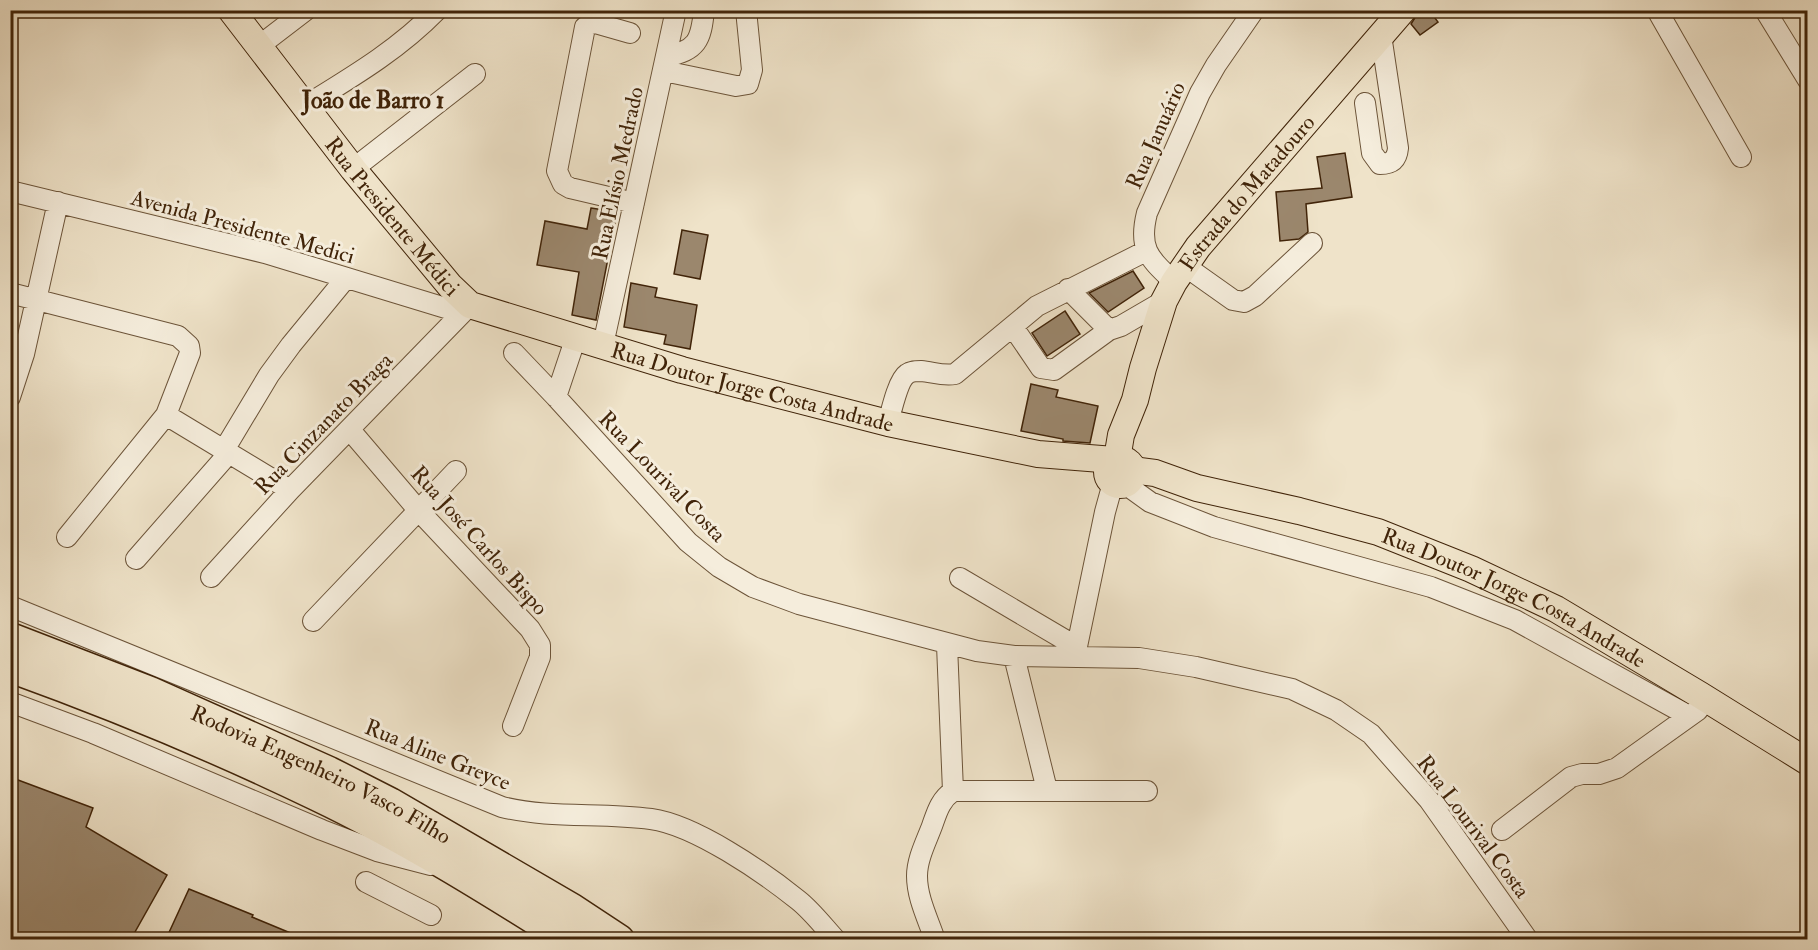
<svg xmlns="http://www.w3.org/2000/svg" width="1818" height="950" font-family="'IM FELL Double Pica',serif">
  <style>
    .building { fill: #9b876d; stroke: #412409; stroke-width: 1.5 }
    .lines { fill: none; stroke-linecap: round; stroke-linejoin: round }
    .minor-casing { stroke: #6c5439; stroke-width: 22 }
    .major-casing { stroke: #412409; stroke-width: 28 }
    .highway-casing { stroke: #412409; stroke-width: 33 }
    .minor { stroke: #f5eddc; stroke-width: 20 }
    .major { stroke: #efe3c9; stroke-width: 26 }
    .highway { stroke: #efe3c9; stroke-width: 30 }
    .labels { text-anchor: middle; stroke-width: 6; stroke-linejoin: round; paint-order: stroke }
    .street-label { font-size: 22px; fill: #412409; stroke: #f5eddc }
    .neighbourhood-label { font-size: 24px; font-weight: bold; fill: #412409; stroke: #f5eddc }
  </style>
  <rect width="100%" height="100%" fill="#efe3c9"/>
  <filter id="stains"><feTurbulence type="fractalNoise" baseFrequency=".00333" numOctaves="4"/><feColorMatrix values="0 0 0 0 .2 0 0 0 0 .09 0 0 0 0 .02 0 0 0 .5 -.17"/></filter>
  <radialGradient id="worn" r=".72"><stop offset=".6" stop-color="#630" stop-opacity="0"/><stop offset="1" stop-color="#630" stop-opacity=".3"/></radialGradient>
  <path class="building" d="M 1424,10 L 1429,10 L 1438,22 L 1420,35 L 1411,24 L 1416,16 Z
    M 1345,153 L 1352,197 L 1306,204 L 1308,232 L 1299,239 L 1280,241 L 1276,192 L 1322,188 L 1317,157 Z
    M 591,208 L 617,212 L 596,320 L 572,315 L 579,272 L 537,265 L 545,221 L 587,229 Z
    M 682,230 L 708,235 L 700,279 L 674,274 Z
    M 1133,271 L 1144,288 L 1108,312 L 1089,293 Z
    M 631,283 L 657,288 L 655,297 L 697,305 L 690,349 L 664,344 L 666,335 L 624,327 Z
    M 1065,311 L 1080,334 L 1047,356 L 1032,333 Z
    M 1031,384 L 1058,390 L 1056,397 L 1098,406 L 1090,443 L 1063,441 L 1063,439 L 1021,431 Z
    M 10,777 L 93,808 L 86,827 L 167,875 L 131,939 L 10,939 Z
    M 189,889 L 253,915 L 252,917 L 305,939 L 166,939 Z"/>
  <g class="lines">
    <g class="minor-casing">
      <path id="minor" d="M 1657,10 L 1741,157
        M 1765,10 L 1808,80
        M 630,33 L 595,23 L 588,25 L 585,27 L 557,171 L 563,184 L 570,188 L 634,203
        M 259,46 L 306,10
        M 666,57 C 697,50 701,41 704,10
        M 664,71 L 736,86 L 748,84 L 752,70 L 746,10
        M 1365,103 L 1372,153 L 1380,164 C 1392,164 1397,159 1398,148 L 1381,35
        M 305,106 C 352,77 398,50 437,10
        M 353,169 L 475,74
        M 10,191 L 265,253 L 462,313
        M 1185,266 L 1233,300 L 1244,302 L 1255,296 L 1312,243
        M 1174,282 C 1149,258 1138,249 1147,213 L 1200,93 L 1216,65 L 1254,10
        M 1068,289 L 1109,330 L 1121,326 L 1164,301
        M 10,293 L 178,336 L 189,346 L 190,353 L 166,415 L 67,537
        M 1013,327 L 1041,368 L 1054,370 L 1109,330
        M 603,345 L 676,10
        M 514,353 L 556,397 L 688,542 L 719,567 L 753,587 L 799,604 L 977,651 L 1014,656 L 1139,658 L 1196,667 L 1292,689 L 1336,710 L 1371,734 L 1429,800 L 1528,940
        M 10,397 L 24,354 L 58,202
        M 556,397 L 576,337
        M 166,415 L 290,490
        M 888,423 C 891,412 898,380 907,374 C 911,371 916,371 921,371 C 933,372 942,376 955,374 L 1037,306 L 1146,251
        M 350,430 L 419,511 L 530,629 L 540,645 L 540,657 L 513,726
        M 224,450 L 269,375 L 291,345 L 346,278
        M 1125,484 L 1150,502 L 1214,527 L 1431,587 L 1515,620 L 1689,716
        M 136,559 L 229,453
        M 211,577 L 290,490 L 470,305
        M 960,578 L 1077,647
        M 10,606 L 502,807 C 551,819 602,812 651,819 C 695,825 763,872 798,900 C 812,911 824,927 836,940
        M 313,621 L 456,471
        M 947,645 L 953,791
        M 1014,656 L 1047,790
        M 1075,656 L 1105,512 L 1113,483
        M 10,702 L 93,733 L 322,830 L 377,851 L 431,865
        M 953,791 L 1147,791
        M 1502,830 L 1571,777 L 1582,774 L 1599,774 L 1617,768 L 1698,710
        M 366,882 L 431,915
        M 935,940 C 928,919 917,898 917,876 C 917,859 926,842 932,826 C 937,812 940,800 953,791"/>
    </g>
    <g class="major-casing">
      <g id="major">
        <path id="s1" d="M 231,10 L 353,169 L 450,286 L 470,305 L 682,370 L 888,423 L 1038,454 L 1114,460"/>
        <path id="s2" d="M 1117,459 L 1121,435 L 1135,400 L 1143,368 L 1164,301 L 1174,282 L 1198,247 L 1403,10"/>
        <circle cx="1120" cy="472" r="13"/>
        <path id="s3" d="M 1132,470 L 1155,473 L 1197,488 L 1299,511 L 1378,532 L 1471,569 L 1556,609 L 1700,695 L 1808,762"/>
      </g>
    </g>
    <g class="highway-casing">
      <g id="highway">
        <path id="s4" d="M 10,638 L 150,692 L 329,772 L 390,803 L 572,909 L 619,940"/>
        <path d="M 10,667 C 115,705 217,747 316,795 C 404,837 486,888 568,940"/>
      </g>
    </g>
    <use href="#minor" class="minor"/>
    <use href="#major" class="major"/>
    <use href="#highway" class="highway"/>
  </g>
  <g class="labels">
    <g class="street-label">
      <text transform="translate(1155 135) rotate(-66)" y="8">Rua Januário</text>
      <text transform="translate(617 173) rotate(-78)" y="8">Rua Elísio Medrado</text>
      <text dy="8" stroke="none"><textPath href="#s2" startOffset="302">Estrada do Matadouro</textPath></text>
      <text dy="8" stroke="none"><textPath href="#s1" startOffset="262">Rua Presidente Médici</textPath></text>
      <text transform="translate(243 226) rotate(15)" y="8">Avenida Presidente Medici</text>
      <text dy="8" stroke="none"><textPath href="#s1" startOffset="674">Rua Doutor Jorge Costa Andrade</textPath></text>
      <text transform="translate(323 423) rotate(-46)" y="8">Rua Cinzanato Braga</text>
      <text transform="translate(663 476) rotate(46)" y="8">Rua Lourival Costa</text>
      <text transform="translate(480 540) rotate(48)" y="8">Rua José Carlos Bispo</text>
      <text dy="8" stroke="none"><textPath href="#s3" startOffset="405">Rua Doutor Jorge Costa Andrade</textPath></text>
      <text transform="translate(438 754) rotate(22)" y="8">Rua Aline Greyce</text>
      <text dy="8" stroke="none"><textPath href="#s4" startOffset="340">Rodovia Engenheiro Vasco Filho</textPath></text>
      <text transform="translate(1474 826) rotate(53)" y="8">Rua Lourival Costa</text>
    </g>
    <g class="neighbourhood-label">
      <text x="373" y="108">João de Barro 1</text>
    </g>
  </g>
  <rect width="1818" height="950" fill="none" stroke="#efe3c9" stroke-width="36"/>
  <rect x="12" y="12" width="1794" height="926" fill="none" stroke="#412409" stroke-width="3"/>
  <rect x="18" y="18" width="1782" height="914" fill="none" stroke="#412409" stroke-width="1.5"/>
  <rect width="100%" height="100%" filter="url(#stains)"/>
  <rect width="100%" height="100%" fill="url(#worn)"/>
</svg>
